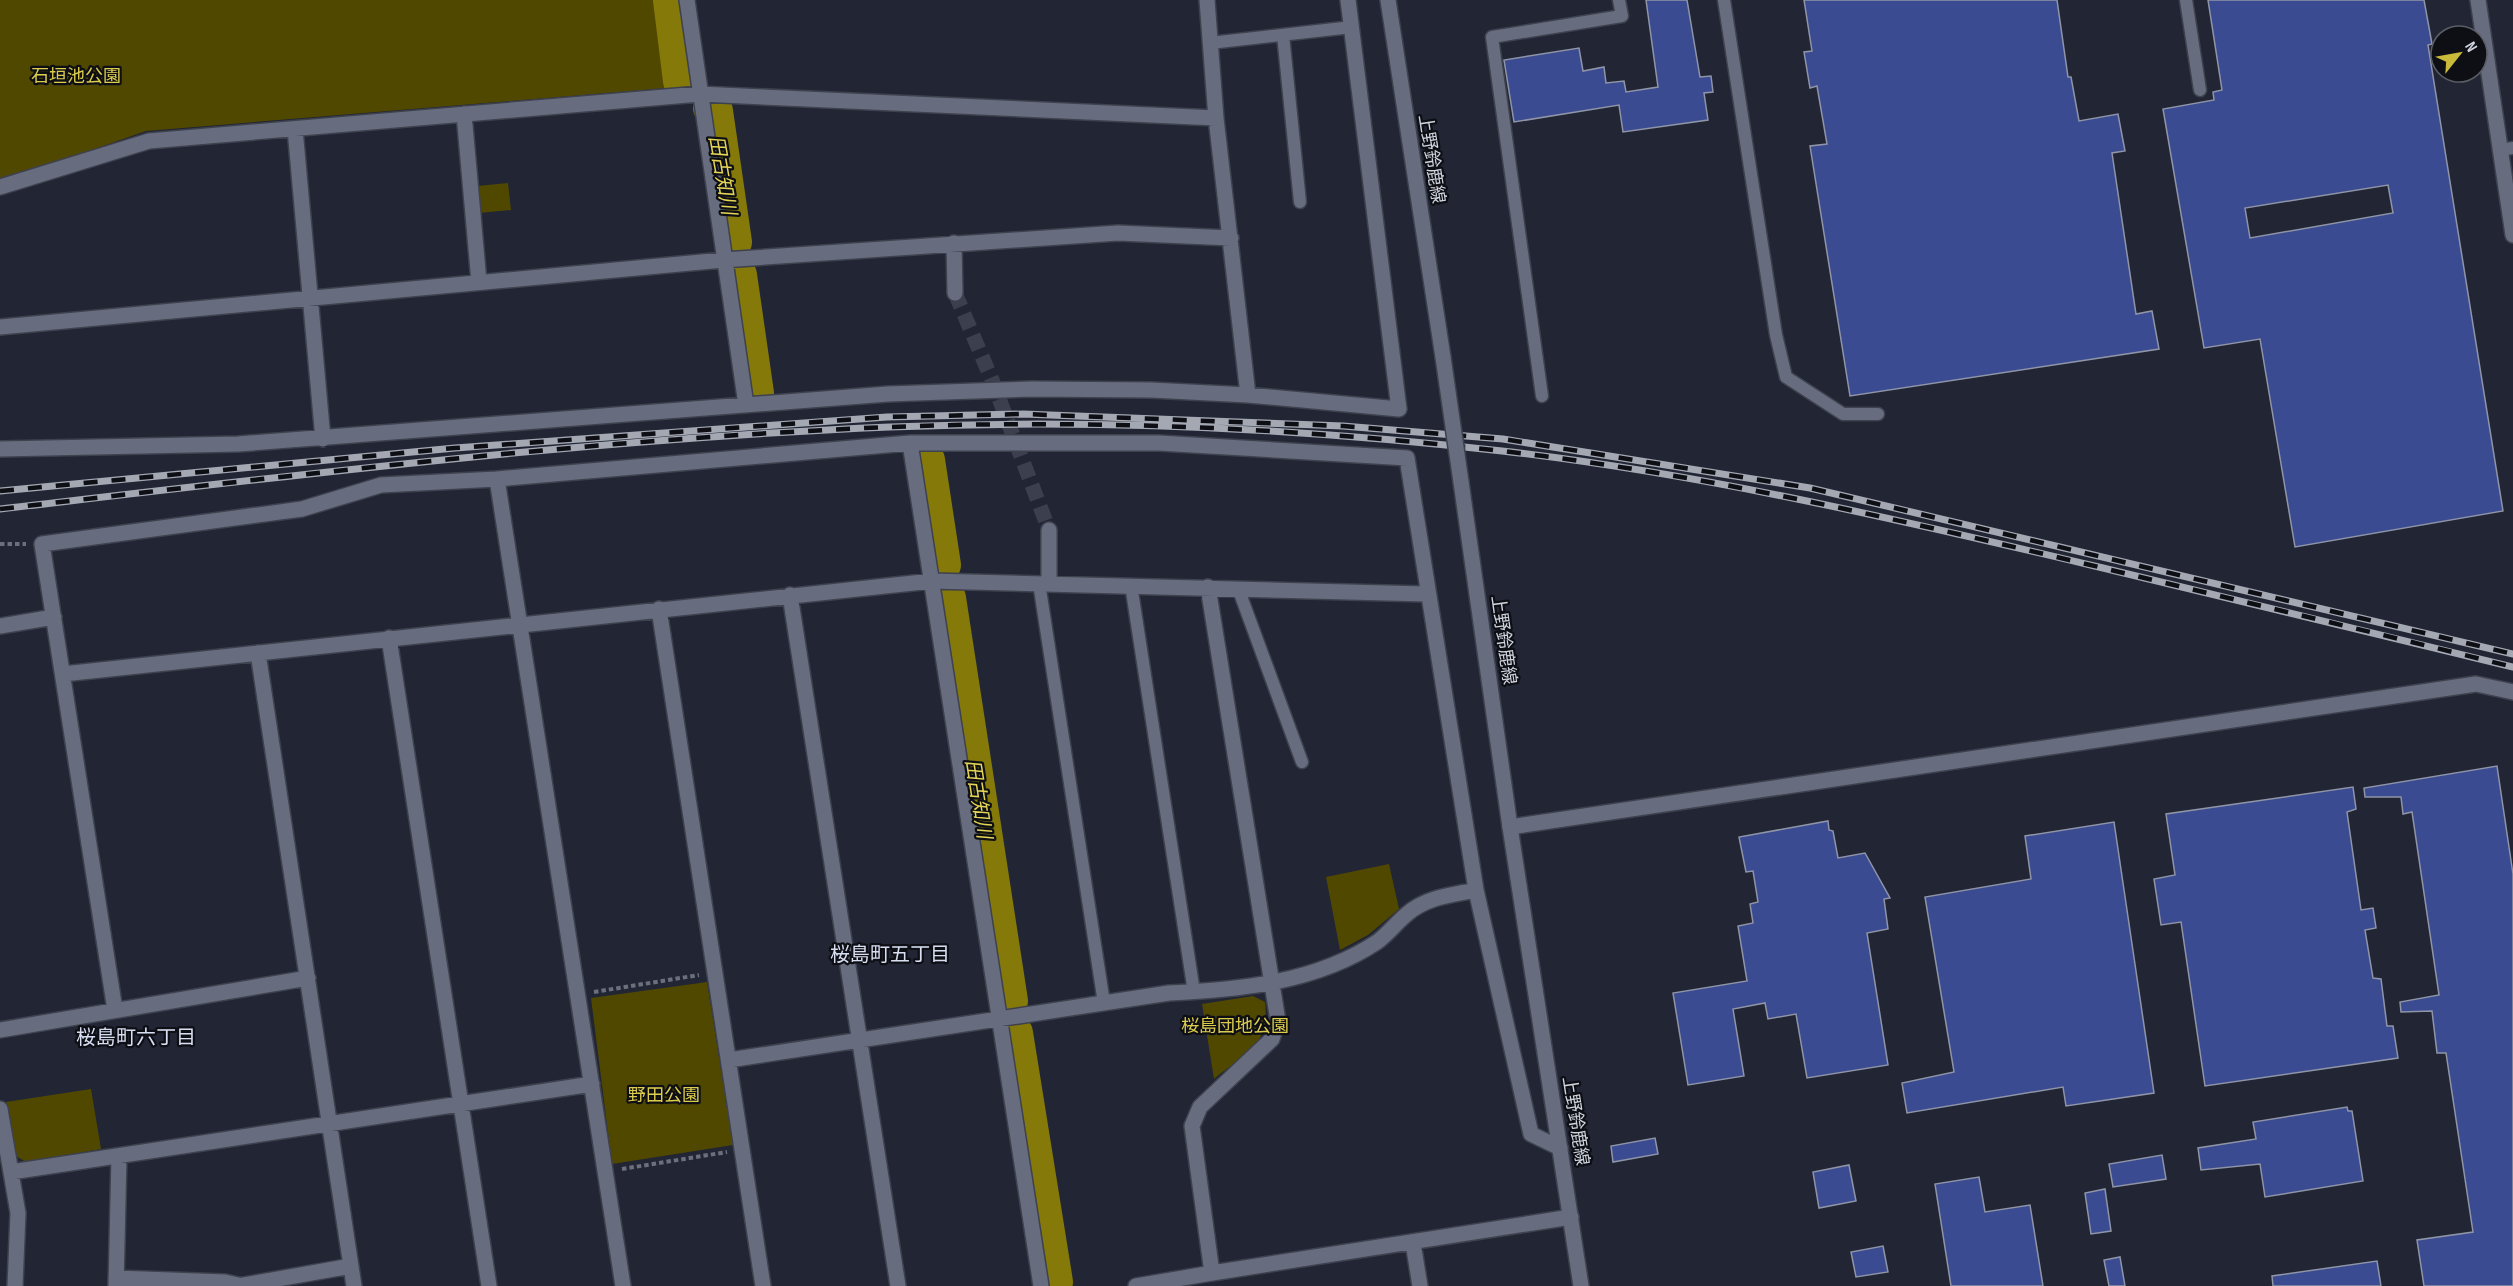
<svg xmlns="http://www.w3.org/2000/svg" width="2513" height="1286" font-family="'Sofia Sans Condensed','Noto Sans JP',sans-serif">
  <style>
    .green { fill: #514800 }
    .lines { fill: none; stroke-linecap: round; stroke-linejoin: round }
    .river { stroke: #857909; stroke-width: 36 }
    .building { fill: #3b4b92; stroke: #8f95a7; stroke-width: 1.5; fill-rule: evenodd }
    .minor-tunnel { stroke: #3b3f4e; stroke-width: 15; stroke-dasharray: 15 8; stroke-linecap: butt }
    .service-casing { stroke: #3e414e; stroke-width: 15 }
    .minor-casing { stroke: #3e414e; stroke-width: 18 }
    .secondary-casing { stroke: #3e414e; stroke-width: 18 }
    .path { stroke: #6c707c; stroke-width: 4; stroke-dasharray: 4.5 3; stroke-linecap: butt }
    .service { stroke: #676c7e; stroke-width: 12 }
    .minor { stroke: #676c7e; stroke-width: 15 }
    .secondary { stroke: #676c7e; stroke-width: 15 }
    .rail-casing { stroke: #a4a8b3; stroke-width: 7 }
    .rail { stroke: #0d0f15; stroke-width: 4.5; stroke-dasharray: 14; stroke-linecap: butt }
    .secondary-bridge-casing { stroke: #3e414e; stroke-width: 18; stroke-linecap: butt }
    .secondary-bridge { stroke: #676c7e; stroke-width: 15 }
    .labels { text-anchor: middle; stroke-width: 4.5; stroke-linejoin: round; paint-order: stroke }
    .park-label { font-size: 18px; fill: #ddcd4d; stroke: #0d0f15 }
    .street-label { font-size: 18px; fill: #d0d4de; stroke: #0d0f15 }
    .water-label { font-size: 20px; font-style: italic; fill: #e5d556; stroke: #0d0f15 }
    .neighbourhood-label { font-size: 20px; fill: #d8dff3; stroke: #0d0f15 }
  </style>
  <rect width="100%" height="100%" fill="#212534"/>
  <path class="green" d="M 0,0 L 675,0 L 686,76 L 680,87 L 146,131 L 0,182 Z
    M 508,183 L 511,210 L 479,213 L 477,186 Z
    M 1389,864 L 1399,909 L 1368,935 L 1340,950 L 1326,877 Z
    M 707,982 L 733,1145 L 612,1164 L 591,998 Z
    M 1253,996 L 1265,1002 C 1270,1047 1245,1053 1214,1079 L 1202,1004 Z
    M 91,1089 L 101,1149 L 26,1162 L 16,1156 L 6,1102 Z"/>
  <g class="lines">
    <path class="river" d="M 671,0 L 681,81
      M 711,108 L 715,111 L 734,242
      M 739,275 L 756,393
      M 927,460 L 943,565
      M 948,598 L 1010,1001
      M 1015,1033 L 1055,1282"/>
  </g>
  <path class="building" d="M 1646,0 L 1687,0 L 1700,77 L 1711,76 L 1713,92 L 1704,93 L 1708,120 L 1623,132 L 1619,105 L 1514,122 L 1504,60 L 1579,48 L 1583,71 L 1604,67 L 1606,83 L 1624,81 L 1626,92 L 1658,87 Z
    M 1804,0 L 2057,0 L 2068,77 L 2071,77 L 2079,121 L 2118,114 L 2125,151 L 2112,153 L 2136,314 L 2152,311 L 2159,349 L 1850,396 L 1810,146 L 1827,144 L 1817,86 L 1810,88 L 1804,52 L 1812,51 Z
    M 2208,0 L 2424,0 L 2432,44 L 2428,45 L 2503,511 L 2295,547 L 2260,339 L 2204,348 L 2163,109 L 2214,100 L 2213,92 L 2222,90 ZM 2388,185 L 2393,213 L 2250,238 L 2245,208 Z
    M 2497,766 L 2513,874 L 2513,1286 L 2424,1286 L 2417,1240 L 2473,1232 L 2446,1053 L 2437,1053 L 2432,1011 L 2401,1012 L 2400,1002 L 2439,995 L 2412,812 L 2403,814 L 2401,797 L 2365,797 L 2364,788 Z
    M 2353,787 L 2356,809 L 2347,812 L 2361,910 L 2373,908 L 2376,928 L 2365,930 L 2373,978 L 2381,979 L 2387,1026 L 2393,1026 L 2398,1058 L 2205,1086 L 2181,922 L 2161,925 L 2154,879 L 2175,875 L 2166,814 Z
    M 1828,821 L 1829,830 L 1833,831 L 1838,858 L 1865,853 L 1890,898 L 1884,899 L 1888,929 L 1867,933 L 1888,1065 L 1807,1078 L 1796,1014 L 1768,1019 L 1765,1003 L 1733,1009 L 1744,1076 L 1688,1085 L 1673,993 L 1747,981 L 1738,926 L 1753,923 L 1750,904 L 1758,902 L 1753,871 L 1746,872 L 1739,837 Z
    M 2114,822 L 2154,1093 L 2066,1106 L 2063,1087 L 1907,1113 L 1902,1083 L 1954,1072 L 1925,897 L 2031,879 L 2025,836 Z
    M 2347,1107 L 2348,1111 L 2352,1111 L 2363,1181 L 2265,1197 L 2260,1164 L 2201,1170 L 2198,1148 L 2256,1139 L 2253,1122 Z
    M 1655,1138 L 1658,1154 L 1613,1162 L 1611,1146 Z
    M 2162,1155 L 2166,1179 L 2113,1187 L 2109,1164 Z
    M 1849,1165 L 1856,1201 L 1819,1208 L 1813,1172 Z
    M 1979,1177 L 1985,1212 L 2030,1205 L 2043,1286 L 1951,1286 L 1935,1184 Z
    M 2105,1189 L 2111,1231 L 2091,1234 L 2085,1193 Z
    M 1883,1246 L 1888,1272 L 1856,1277 L 1851,1252 Z
    M 2120,1257 L 2125,1286 L 2109,1286 L 2104,1260 Z
    M 2377,1261 L 2381,1286 L 2273,1286 L 2272,1276 Z"/>
  <g class="lines">
    <path class="minor-tunnel" d="M 955,293 L 992,380 L 1049,530"/>
    <g class="service-casing">
      <path id="service" d="M 1724,0 L 1776,335 L 1786,377 L 1843,414 L 1878,414
        M 2186,0 L 2200,90
        M 1283,35 L 1300,202
        M 1210,43 L 1352,27
        M 2499,150 L 2513,148
        M 1542,396 L 1492,37 L 1622,16 L 1619,0
        M 1039,583 L 1104,1003
        M 1131,585 L 1194,992
        M 1238,588 L 1302,762"/>
    </g>
    <g class="minor-casing">
      <path id="minor" d="M 687,0 L 746,405
        M 1207,0 L 1216,118 L 1248,395
        M 2478,0 L 2513,235
        M 464,114 L 479,282
        M 295,129 L 323,439
        M 0,187 L 149,141 L 700,94 L 1216,118
        M 954,243 L 955,293
        M 0,327 L 723,260 L 1118,233 L 1231,238
        M 910,443 L 1041,1286
        M 0,449 L 238,444 L 888,394 L 1031,389 L 1151,390 L 1248,395 L 1399,409 L 1348,0
        M 497,479 L 623,1286
        M 1049,584 L 1049,530
        M 1208,587 L 1278,1021 L 1272,1039 L 1200,1107 L 1192,1126 L 1212,1273 L 1571,1217
        M 790,595 L 898,1286
        M 659,609 L 763,1286
        M 0,626 L 54,617
        M 389,638 L 489,1286
        M 258,653 L 354,1286
        M 63,674 L 932,581 L 1426,594
        M 1510,827 L 2476,684 L 2513,692
        M 115,1010 L 42,544 L 302,509 L 381,485 L 497,479 L 910,443 L 1159,443 L 1407,458 L 1476,890 L 1531,1134 L 1560,1148
        M 0,1030 L 308,978
        M 729,1060 L 1169,993 C 1240,990 1317,982 1377,942 C 1388,934 1397,922 1407,914 C 1426,897 1452,895 1476,890
        M 0,1109 L 18,1213 L 15,1286
        M 11,1172 L 592,1084
        M 1413,1243 L 1420,1286
        M 116,1278 L 225,1282 L 238,1285
        M 116,1286 L 119,1156
        M 238,1286 L 351,1266
        M 1136,1286 L 1212,1273"/>
    </g>
    <g class="secondary-casing">
      <path id="secondary" d="M 1388,0 L 1443,357
        M 1461,482 L 1510,827 L 1581,1286"/>
    </g>
    <path class="path" d="M 0,544 L 26,544
      M 594,992 L 699,975
      M 622,1169 L 727,1152"/>
    <use href="#service" class="service"/>
    <use href="#minor" class="minor"/>
    <use href="#secondary" class="secondary"/>
    <g class="rail-casing">
      <path id="rail" d="M 0,491 L 455,448 L 887,417 L 1023,414 L 1343,426 L 1503,439 L 1810,488 L 2513,654
        M 0,509 C 296,475 592,439 890,427 C 1093,419 1300,428 1502,451 C 1705,474 1905,521 2103,568 C 2240,601 2377,633 2513,667"/>
    </g>
    <use href="#rail" class="rail"/>
    <g class="secondary-bridge-casing">
      <path id="secondary-bridge" d="M 1443,357 L 1461,482"/>
    </g>
    <use href="#secondary-bridge" class="secondary-bridge"/>
  </g>
  <g class="labels">
    <g class="park-label">
      <text x="76" y="82">石垣池公園</text>
      <text x="1235" y="1032">桜島団地公園</text>
      <text x="664" y="1101">野田公園</text>
    </g>
    <g class="street-label">
      <text transform="translate(1432 159) rotate(81)" y="6">上野鈴鹿線</text>
      <text transform="translate(1504 640) rotate(82)" y="6">上野鈴鹿線</text>
      <text transform="translate(1576 1121) rotate(81)" y="6">上野鈴鹿線</text>
    </g>
    <g class="water-label">
      <text transform="translate(723 175) rotate(80)" y="7">田古知川</text>
      <text transform="translate(979 799) rotate(81)" y="7">田古知川</text>
    </g>
    <g class="neighbourhood-label">
      <text x="890" y="961">桜島町五丁目</text>
      <text x="136" y="1044">桜島町六丁目</text>
    </g>
  </g>
  <g transform="translate(2459 54) rotate(59)"><circle r="28" fill="#0d0f15" stroke="#5b5e65" stroke-width="1.5"/>
  <path d="M0-4.5L10 22L0 15L-10 22Z" fill="#caba3a"/>
  <text y="-9" font-size="16" font-weight="bold" text-anchor="middle" fill="#d0d4de">N</text>
  </g>
</svg>
